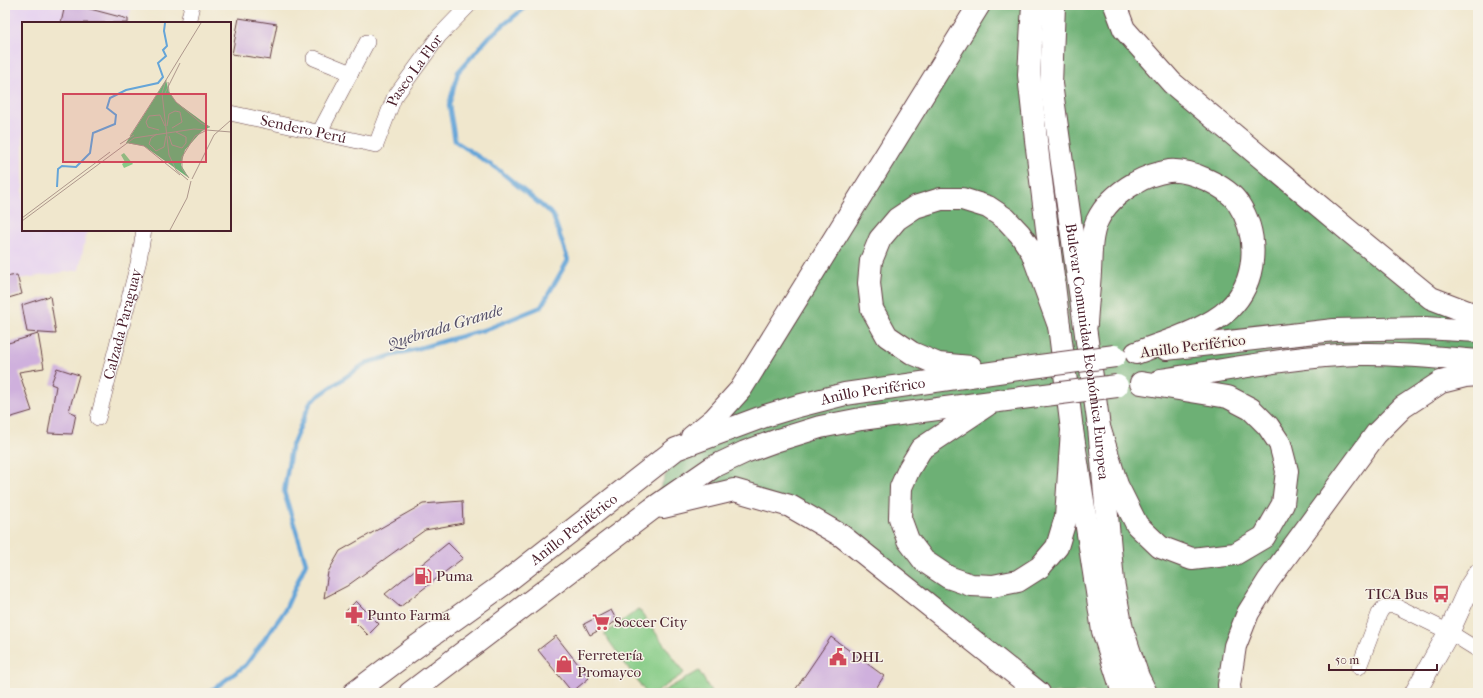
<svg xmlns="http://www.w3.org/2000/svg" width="1483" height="698" font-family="'IM FELL French Canon',serif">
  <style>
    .built { fill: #e6d2f0 }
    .green { fill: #87cc87; stroke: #687659 }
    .forest { fill: #6db074; stroke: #5c6850 }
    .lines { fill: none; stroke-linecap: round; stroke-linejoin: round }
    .stream { stroke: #65a5d8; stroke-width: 4.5 }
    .building { fill: #cfb0dd }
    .street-casing { stroke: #633d43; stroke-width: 16 }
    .secondary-casing { stroke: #633d43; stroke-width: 22 }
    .primary-casing { stroke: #633d43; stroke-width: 24 }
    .highway-casing { stroke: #633d43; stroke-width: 24 }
    .street { stroke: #fff; stroke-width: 15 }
    .secondary { stroke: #fff; stroke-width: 21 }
    .primary { stroke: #fff; stroke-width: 22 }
    .highway { stroke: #fff; stroke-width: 22 }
    .highway-bridge-casing { stroke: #633d43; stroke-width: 24; stroke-linecap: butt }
    .highway-bridge { stroke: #fff; stroke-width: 22 }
    .labels { text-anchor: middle; stroke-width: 3; stroke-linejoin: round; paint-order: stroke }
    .street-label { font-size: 15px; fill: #4a1f2b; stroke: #f7f3e8 }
    .poi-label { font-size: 15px; fill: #4a1f2b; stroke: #f7f3e8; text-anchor: start }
    .water-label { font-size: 16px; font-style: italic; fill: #534e68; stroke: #f7f3e8 }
    .inset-river { fill: none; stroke: #65a5d8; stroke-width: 2 }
    .inset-road { fill: none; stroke: #ae978c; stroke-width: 1 }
    .view { fill: #d1495b; fill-opacity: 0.15; stroke: #d1495b; stroke-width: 2 }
    .inset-edge { fill: none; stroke: #4a1f2b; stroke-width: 2 }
  </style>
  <rect width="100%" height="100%" fill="#f7f3e8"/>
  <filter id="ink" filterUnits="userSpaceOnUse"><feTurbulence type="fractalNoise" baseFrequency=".025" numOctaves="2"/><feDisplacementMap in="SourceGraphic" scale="8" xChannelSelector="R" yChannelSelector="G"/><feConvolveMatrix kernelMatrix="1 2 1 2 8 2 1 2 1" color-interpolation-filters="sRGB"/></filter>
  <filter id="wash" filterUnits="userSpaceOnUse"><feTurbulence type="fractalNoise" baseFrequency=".012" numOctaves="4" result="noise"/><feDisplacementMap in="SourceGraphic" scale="16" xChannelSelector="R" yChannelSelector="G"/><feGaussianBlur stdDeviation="0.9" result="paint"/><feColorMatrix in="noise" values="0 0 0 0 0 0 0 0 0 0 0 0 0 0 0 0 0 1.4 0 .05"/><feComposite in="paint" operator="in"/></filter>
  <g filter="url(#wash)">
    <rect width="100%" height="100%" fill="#f0e7cd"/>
    <path class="built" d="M 5,5 L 132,5 L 128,23 L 23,23 L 23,230 L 87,230 L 79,270 L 5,281 Z"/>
    <path class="green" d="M 639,609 L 684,673 L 655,693 L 646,693 L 604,634 Z
      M 699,671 L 712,693 L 660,693 Z"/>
    <path class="forest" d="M 979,5 L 1115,5 L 1124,29 L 1349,231 L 1478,316 L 1478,375 L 1403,407 L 1268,581 L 1230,693 L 1039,693 L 842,536 L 734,490 L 652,509 L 676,449 L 714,419 Z"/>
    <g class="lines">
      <path class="stream" d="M 208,693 L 246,665 L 284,612 L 306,563 L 284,492 L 291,448 L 311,401 L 366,363 L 487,329 L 541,307 L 568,260 L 553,215 L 500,171 L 455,141 L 449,105 L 458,72 L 490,36 L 528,5"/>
    </g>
    <g id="blocks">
      <path class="building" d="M 65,5 L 75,5 L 128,19 L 128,23 L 61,23 Z
        M 239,18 L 277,24 L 270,60 L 232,54 Z
        M 17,275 L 22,294 L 5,299 L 5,277 Z
        M 50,296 L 56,334 L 27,332 L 22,305 Z
        M 38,334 L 44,368 L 19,372 L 32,411 L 5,419 L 5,344 Z
        M 57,368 L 79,375 L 69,411 L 76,414 L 72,434 L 48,433 L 56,386 L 51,384 Z
        M 462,501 L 463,523 L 425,530 L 347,586 L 324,598 L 328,572 L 340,551 L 423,504 Z
        M 448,543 L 463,558 L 400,607 L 385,594 Z
        M 356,601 L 379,624 L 368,635 L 345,612 Z
        M 611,610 L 617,621 L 590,635 L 584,624 Z
        M 556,636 L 589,678 L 572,692 L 538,650 Z
        M 831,637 L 884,676 L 873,693 L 793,693 Z"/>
    </g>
  </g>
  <g filter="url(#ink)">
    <use href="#blocks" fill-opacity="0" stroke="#633d43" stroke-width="1"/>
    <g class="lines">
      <g class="street-casing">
        <g id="street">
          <path d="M 188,23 L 192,5"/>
          <path d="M 314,58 L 351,73"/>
          <path id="s1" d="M 230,113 L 376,145 L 394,98 L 439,36 L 469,5"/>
          <path d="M 319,133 L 367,42"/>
          <path id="s2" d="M 98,418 L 139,260 L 144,230"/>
          <path d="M 1359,667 L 1379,614 C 1384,605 1388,604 1398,607 L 1449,632 L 1478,650"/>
        </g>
      </g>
      <g class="secondary-casing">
        <path id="secondary" d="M 1415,693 L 1449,632 L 1469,588 L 1478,574"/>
      </g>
      <g class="primary-casing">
        <g id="primary">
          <path d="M 1033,5 L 1029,75 L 1036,140 L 1072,430 L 1103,631 L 1121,687 L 1124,693"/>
          <path id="s3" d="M 1054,5 L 1051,84 L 1099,427 L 1113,582 L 1122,629 L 1138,677 L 1146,693"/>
        </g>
      </g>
      <g class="highway-casing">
        <g id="highway">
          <path d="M 1115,5 L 1124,29 L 1172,83 L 1349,231 L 1431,298 L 1478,316"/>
          <path d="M 1086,324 C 1087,306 1089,289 1090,272 C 1091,256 1090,237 1097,221 C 1105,204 1119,192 1135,183 C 1145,177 1157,173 1169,171 C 1190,169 1227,186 1238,203 C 1260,236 1257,282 1229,309 C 1207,330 1164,342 1136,353"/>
          <path d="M 1166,349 L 1334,330 L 1424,328 L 1478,331"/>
          <path d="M 971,367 L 938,364 L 912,353 L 887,336 L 872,309 L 869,283 L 871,261 L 880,239 L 897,219 L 915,207 L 941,199 L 962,199 L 988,207 L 1006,219 L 1020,234 L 1032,252 L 1059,326"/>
          <path d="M 1161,380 C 1227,370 1293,356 1360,354 C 1399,353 1439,358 1478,361"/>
          <path d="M 987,405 L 921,449 L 909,469 L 901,487 L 900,518 L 908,540 L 924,561 L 948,577 L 971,585 L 993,586 L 1018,581 L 1040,567 L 1057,547 L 1066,517 L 1072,430"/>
          <path d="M 1099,427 L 1117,485 L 1137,525 L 1160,547 L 1192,559 L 1235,554 L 1264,537 L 1283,504 L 1287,471 L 1280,444 L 1268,426 L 1251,409 L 1228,397 L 1141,383"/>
          <path d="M 692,437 L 714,419 L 741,389 L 979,5"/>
          <path d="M 663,507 L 734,490 L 790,506 L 842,536 L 1039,693"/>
          <path id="s4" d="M 354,693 L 410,651 L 501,586 L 676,449 L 765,416 L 798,406 L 845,394 L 1025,368"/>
          <path d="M 410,693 L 652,509 L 713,467 L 745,452 L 778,440 L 820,427 L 861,419 L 1029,397"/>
          <path d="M 1230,693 L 1229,685 L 1235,646 L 1248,613 L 1268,581 L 1376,434 L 1403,407 L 1441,382 L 1465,376 L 1478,375"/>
        </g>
      </g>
      <use href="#street" class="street"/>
      <use href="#secondary" class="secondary"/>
      <use href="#primary" class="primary"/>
      <use href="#highway" class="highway"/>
      <g class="highway-bridge-casing">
        <path id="highway-bridge" d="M 1025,368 L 1115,356
          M 1029,397 L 1117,386"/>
      </g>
      <use href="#highway-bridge" class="highway-bridge"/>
    </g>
  </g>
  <defs>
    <g id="fuel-bare" transform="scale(1.38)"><path d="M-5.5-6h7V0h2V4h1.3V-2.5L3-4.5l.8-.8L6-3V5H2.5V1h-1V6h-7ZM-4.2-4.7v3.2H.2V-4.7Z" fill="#d1495b" stroke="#f7f3e8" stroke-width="2.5" paint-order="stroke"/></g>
    <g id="bus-bare" transform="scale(1.38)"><path d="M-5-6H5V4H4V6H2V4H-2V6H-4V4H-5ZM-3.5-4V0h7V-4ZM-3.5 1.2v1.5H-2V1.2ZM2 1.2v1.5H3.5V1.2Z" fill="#d1495b" stroke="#f7f3e8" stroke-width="2.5" paint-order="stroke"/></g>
    <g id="pharmacy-bare" transform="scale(1.38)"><path d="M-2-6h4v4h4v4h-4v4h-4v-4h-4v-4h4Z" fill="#d1495b" stroke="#f7f3e8" stroke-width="2.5" paint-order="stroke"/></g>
    <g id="supermarket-bare" transform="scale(1.38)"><path d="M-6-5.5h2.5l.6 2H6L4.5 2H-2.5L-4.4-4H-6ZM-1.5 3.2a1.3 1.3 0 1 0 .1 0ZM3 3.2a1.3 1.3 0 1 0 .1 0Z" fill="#d1495b" stroke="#f7f3e8" stroke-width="2.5" paint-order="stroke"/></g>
    <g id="civic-bare" transform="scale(1.38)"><path d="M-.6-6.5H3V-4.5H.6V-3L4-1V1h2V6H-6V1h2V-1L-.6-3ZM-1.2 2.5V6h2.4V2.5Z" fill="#d1495b" stroke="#f7f3e8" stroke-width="2.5" paint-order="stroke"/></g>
    <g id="shop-bare" transform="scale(1.38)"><path d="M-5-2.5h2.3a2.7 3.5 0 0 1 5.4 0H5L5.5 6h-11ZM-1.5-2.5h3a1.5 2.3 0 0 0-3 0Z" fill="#d1495b" stroke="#f7f3e8" stroke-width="2.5" paint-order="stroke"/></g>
  </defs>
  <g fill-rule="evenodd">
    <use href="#fuel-bare" x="423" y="576"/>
    <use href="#bus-bare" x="1441" y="594"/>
    <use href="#pharmacy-bare" x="354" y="615"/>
    <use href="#supermarket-bare" x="601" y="622"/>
    <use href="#civic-bare" x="838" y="657"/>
    <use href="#shop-bare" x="564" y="664"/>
  </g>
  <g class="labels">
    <g class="street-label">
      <text dy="5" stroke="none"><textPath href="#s1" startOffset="234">Paseo La Flor</textPath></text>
      <text dy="5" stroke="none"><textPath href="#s1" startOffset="75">Sendero Perú</textPath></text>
      <text dy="5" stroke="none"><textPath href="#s2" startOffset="97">Calzada Paraguay</textPath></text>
      <text transform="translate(1193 346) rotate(-7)" y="5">Anillo Periférico</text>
      <text dy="5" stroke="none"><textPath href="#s3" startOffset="349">Bulevar Comunidad Económica Europea</textPath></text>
      <text dy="5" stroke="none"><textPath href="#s4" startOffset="610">Anillo Periférico</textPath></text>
      <text dy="5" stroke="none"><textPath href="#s4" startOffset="274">Anillo Periférico</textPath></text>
    </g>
    <g class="poi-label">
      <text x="436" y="581">Puma</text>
      <text x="1428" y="599" text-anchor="end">TICA Bus</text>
      <text x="367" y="620">Punto Farma</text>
      <text x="614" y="627">Soccer City</text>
      <text x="577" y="660">Ferretería<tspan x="577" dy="17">Promayco</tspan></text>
      <text x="851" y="662">DHL</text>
    </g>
    <g class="water-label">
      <text transform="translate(445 326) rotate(-17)" y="6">Quebrada Grande</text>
    </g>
  </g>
  <g transform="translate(22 22)">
    <rect width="209" height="209" fill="#f0e7cd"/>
    <path d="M 102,131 L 111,142 L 102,146 L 100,142 L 103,140 L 99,133 Z" fill="#87cc87"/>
    <path d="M 144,58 L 147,70 L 154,80 L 188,105 L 180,109 L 163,128 L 159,143 L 167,156 L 122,124 L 104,121 Z" fill="#6db074"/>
    <path class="inset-river" d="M 35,165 L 36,147 L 40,144 L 54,145 L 68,131 L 71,111 L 93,102 L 94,93 L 85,86 L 88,76 L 104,68 L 136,61 L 141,55 L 136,41 L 144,34 L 141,28 L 145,24 L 142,9 L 143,1"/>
    <path class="inset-road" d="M 146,60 L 147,70 L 154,80 L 179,101 L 188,105M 143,71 L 158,41M 145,104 L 147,92 L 153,89 L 158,90 L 160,100 L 150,106M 137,108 L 126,105 L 124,100 L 127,94 L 138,93 L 143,104M 135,112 L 129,116 L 127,122 L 134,129 L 142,125 L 144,114M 108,114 L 144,58M 147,114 L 150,123 L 160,126 L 164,121 L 164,115 L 154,110M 107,121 L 122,124 L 158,153M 98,122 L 112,113M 167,156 L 160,147 L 160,135 L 173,114 L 183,109M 170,157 L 192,113 L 209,98M 166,158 L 154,148 L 147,133 L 140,71 L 144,58 L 179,1M 0,196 L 88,130M 0,199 L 112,116 L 172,107 L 209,110M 148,208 L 165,176 L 169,159"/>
    <path class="view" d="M 41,72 L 184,72 L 184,140 L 41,140 Z"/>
    <rect width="209" height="209" class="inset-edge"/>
  </g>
  <rect width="1483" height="698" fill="none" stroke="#f7f3e8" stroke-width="20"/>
  <path d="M1329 664v6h108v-6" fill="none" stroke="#4a1f2b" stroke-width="2"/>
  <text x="1335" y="664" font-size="12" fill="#4a1f2b" stroke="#f7f3e8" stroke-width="3" paint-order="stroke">50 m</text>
</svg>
